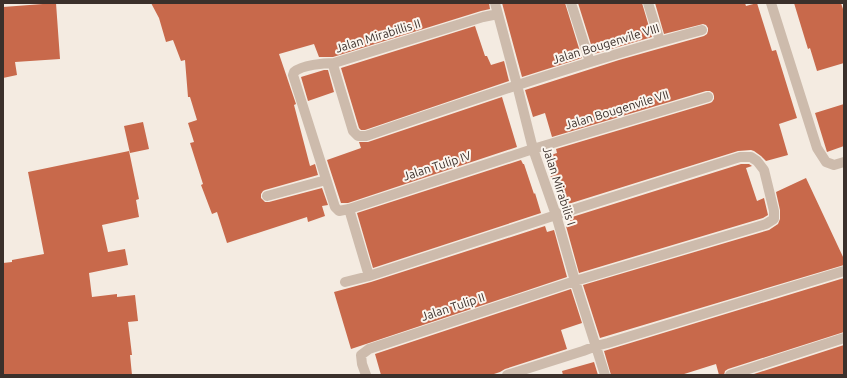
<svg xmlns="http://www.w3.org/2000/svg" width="847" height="378" font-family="Ubuntu,sans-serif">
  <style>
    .building { fill: #c8694b }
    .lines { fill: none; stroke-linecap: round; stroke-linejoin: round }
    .street { stroke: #cdbbac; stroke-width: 10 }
    .labels { text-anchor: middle; stroke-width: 4; stroke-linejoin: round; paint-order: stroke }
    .street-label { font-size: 12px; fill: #3b302b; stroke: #fbf5ee }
  </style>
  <rect width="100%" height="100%" fill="#f4ebe1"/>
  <path class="building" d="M 56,3 L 60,59 L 15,62 L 17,75 L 3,78 L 3,7 Z
    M 151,3 L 489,3 L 490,9 L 481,11 L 333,57 L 319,57 L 314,44 L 279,54 L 296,104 L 294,105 L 310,166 L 315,164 L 318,175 L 265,190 L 263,191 L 261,194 L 261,198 L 265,202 L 269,202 L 322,188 L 328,205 L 322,206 L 325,216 L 308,222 L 307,217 L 227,243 L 217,212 L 212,214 L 201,185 L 203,184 L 190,143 L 194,142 L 188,123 L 197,120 L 190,97 L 188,97 L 185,60 L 181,61 L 173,40 L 166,42 L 159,18 Z
    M 502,3 L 565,3 L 582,58 L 522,77 Z
    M 578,3 L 642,3 L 652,37 L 594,54 Z
    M 655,3 L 745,3 L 746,6 L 757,3 L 772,51 L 776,50 L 797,118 L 779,124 L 788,155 L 766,161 L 761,156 L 754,151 L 751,150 L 738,151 L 565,205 L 557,180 L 552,181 L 545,157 L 557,153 L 556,149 L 710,103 L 712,102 L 714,99 L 714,96 L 713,93 L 710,91 L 706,91 L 552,137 L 545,113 L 533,117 L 525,90 L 619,60 L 704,36 L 707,34 L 708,31 L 708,28 L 706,25 L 703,24 L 664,34 Z
    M 794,3 L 841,3 L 844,12 L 844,63 L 817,71 L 810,48 L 808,49 Z
    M 475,26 L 485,56 L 487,56 L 491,65 L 504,61 L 509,81 L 365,130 L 361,130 L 359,128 L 341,68 Z
    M 324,70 L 328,70 L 334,92 L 308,101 L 301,77 Z
    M 502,97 L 517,147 L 348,203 L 341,203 L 327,160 L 361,148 L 359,142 L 368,142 Z
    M 844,104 L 844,146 L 827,152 L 815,113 Z
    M 143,122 L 149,149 L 130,153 L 124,126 Z
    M 129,151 L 139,199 L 136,200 L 139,217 L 102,225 L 108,252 L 125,249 L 128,265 L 89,273 L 92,297 L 117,294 L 117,297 L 135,295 L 138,321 L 128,322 L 132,355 L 130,355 L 132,375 L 3,375 L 3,263 L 12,262 L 12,260 L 44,254 L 28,172 Z
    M 521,160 L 523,164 L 524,164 L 534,194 L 535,193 L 541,213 L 373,268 L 357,213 Z
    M 741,164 L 749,164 L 752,166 L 746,168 L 757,201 L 764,198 L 768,215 L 763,218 L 579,273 L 566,226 L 571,225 L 569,218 Z
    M 806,178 L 844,259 L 844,265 L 600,338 L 583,285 L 769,230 L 778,224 L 780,219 L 780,210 L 776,192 Z
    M 545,226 L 547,232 L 554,230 L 567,277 L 351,349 L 334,292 L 371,282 Z
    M 844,278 L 844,332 L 728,369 L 725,371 L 724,375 L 719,375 L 716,364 L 681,375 L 611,375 L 604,351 Z
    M 571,289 L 582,323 L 561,330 L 567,349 L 505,369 L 500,372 L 491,375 L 381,375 L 375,354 Z
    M 844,345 L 844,375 L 751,375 Z
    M 594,362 L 598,375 L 563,375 L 562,371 Z"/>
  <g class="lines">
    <path class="street" d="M 495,3 L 517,85 L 533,149 L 556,215 L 575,281 L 605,375
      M 571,3 L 590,62
      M 648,3 L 660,41
      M 771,3 L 817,148 L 826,162 L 834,165 L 844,162
      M 498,14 L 483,17 L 334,63 L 333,65 L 353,131 L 358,136 L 366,136 C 477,98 589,60 702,30
      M 334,63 C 324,63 302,65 294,72 L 293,75 L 335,207 L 339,211 L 349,209 L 533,149 L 708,97
      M 267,196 L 326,180
      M 349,209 L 369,276
      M 345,282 L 369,276 L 556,215 L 740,157 L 751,157 L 757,161 L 764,170 L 774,211 L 774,219 L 766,224 L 575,281 L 369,349 L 361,355 L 362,364 L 366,375
      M 507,375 L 583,351 L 596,346 L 608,343 L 844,271
      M 730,375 L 844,338"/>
  </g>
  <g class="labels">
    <g class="street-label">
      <text transform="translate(378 36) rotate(-17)" y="4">Jalan Mirabillis II</text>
      <text transform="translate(606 44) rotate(-17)" y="4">Jalan Bougenvile VIII</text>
      <text transform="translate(617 110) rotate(-17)" y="4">Jalan Bougenvile VII</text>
      <text transform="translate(437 166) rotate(-18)" y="4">Jalan Tulip IV</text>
      <text transform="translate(559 186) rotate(72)" y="4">Jalan Mirabilis I</text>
      <text transform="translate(453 307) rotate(-18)" y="4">Jalan Tulip II</text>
    </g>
  </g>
  <rect width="847" height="378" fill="none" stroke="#3b302b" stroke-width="8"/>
</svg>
